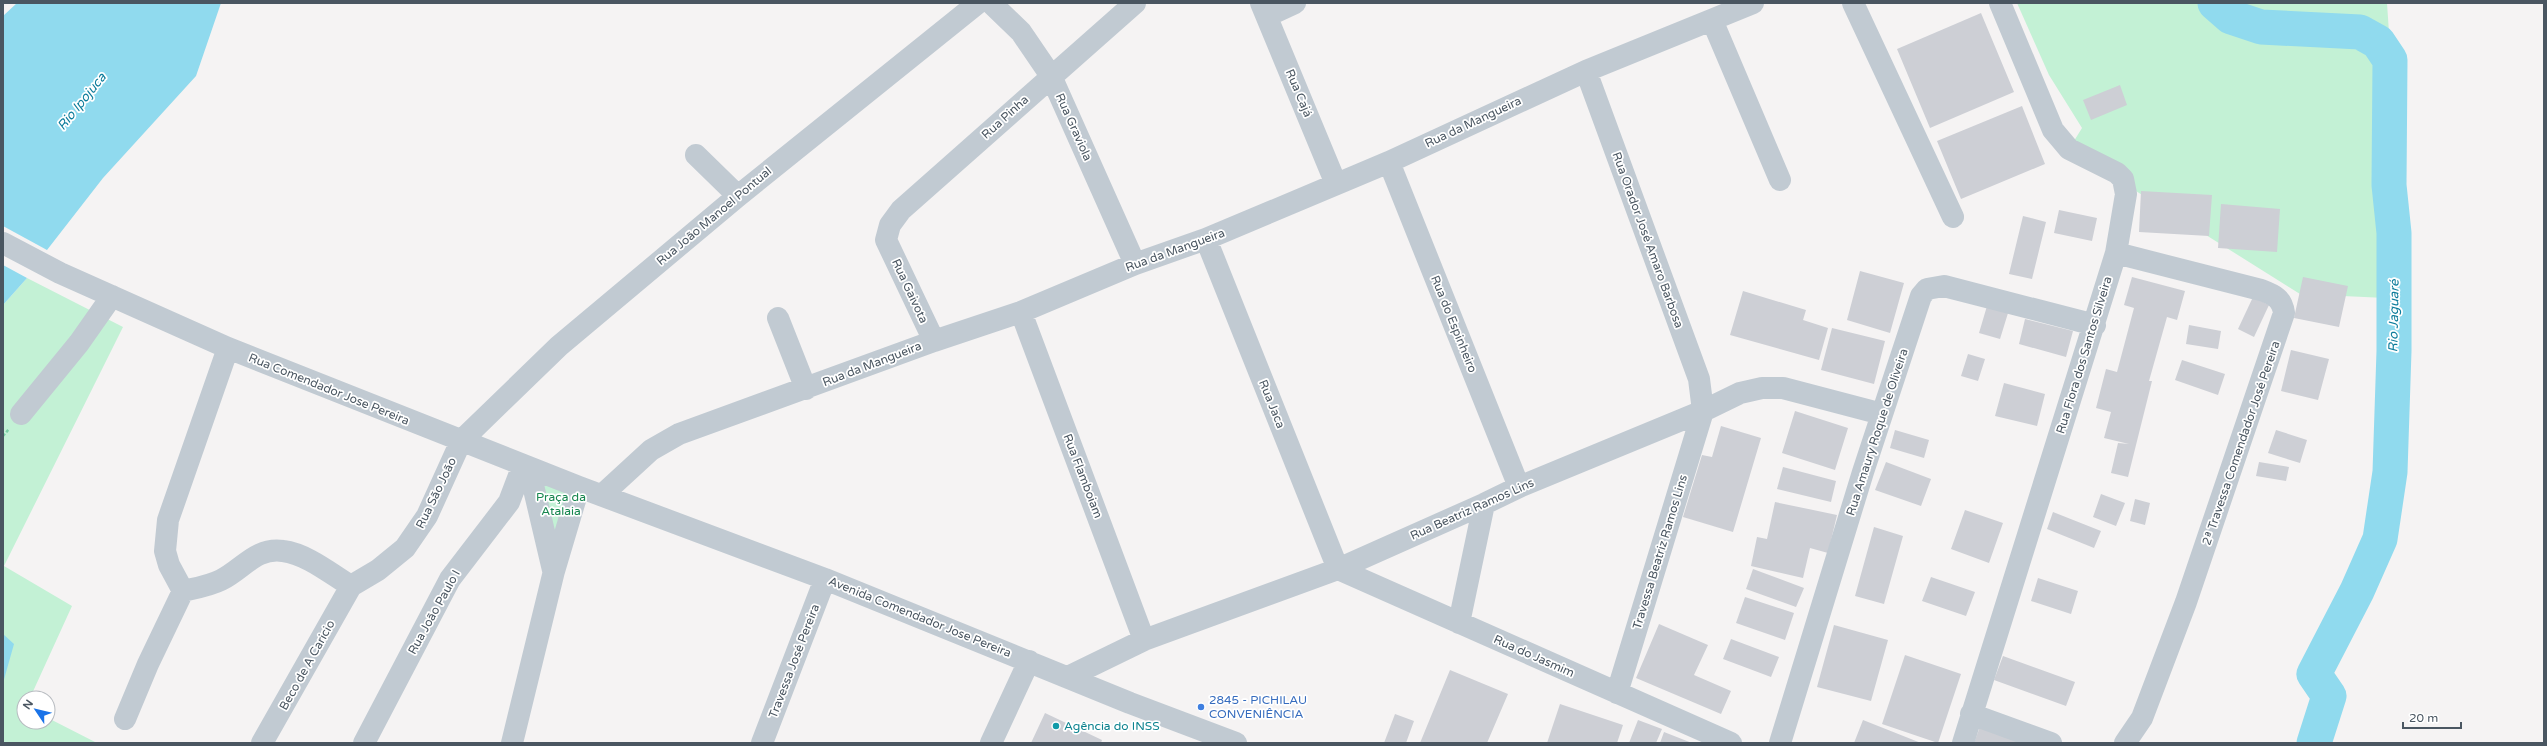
<svg xmlns="http://www.w3.org/2000/svg" width="2547" height="746" font-family="'Varela Round',sans-serif">
  <style>
    .green { fill: #c3f1d5 }
    .water { fill: #90daee }
    .lines { fill: none; stroke-linecap: round; stroke-linejoin: round }
    .river { stroke: #90daee; stroke-width: 35 }
    .building { fill: #cdcfd5 }
    .path { stroke: #7ad0a6; stroke-width: 2.5; stroke-dasharray: 3 2; stroke-linecap: butt }
    .minor { stroke: #c1cad2; stroke-width: 22 }
    .shop-dot { fill: #3f7fe0; stroke: #fff; stroke-width: 1.5 }
    .culture-dot { fill: #0f9aa8; stroke: #fff; stroke-width: 1.5 }
    .labels { text-anchor: middle; stroke-width: 3.5; stroke-linejoin: round; paint-order: stroke }
    .street-label { font-size: 12px; fill: #4a5661; stroke: #fff }
    .park-label { font-size: 12px; fill: #17864f; stroke: #fff }
    .shop-label { font-size: 12px; fill: #366cbe; stroke: #fff; text-anchor: start }
    .culture-label { font-size: 12px; fill: #0d838f; stroke: #fff; text-anchor: start }
    .water-label { font-size: 13px; font-style: italic; fill: #0c7c9b; stroke: #fff }
  </style>
  <rect width="100%" height="100%" fill="#f5f3f3"/>
  <path class="green" d="M 2017,3 L 2387,3 L 2407,299 L 2300,294 L 2069,149 L 2082,128 L 2049,75 Z
    M 27,278 L 123,327 L 4,566 L 72,606 L 30,698 L 24,698 L 24,722 L 48,722 L 48,718 L 97,743 L 3,743 L 3,305 Z
    M 538,477 L 586,495 L 554,551 Z"/>
  <path class="water" d="M 17,3 L 221,3 L 196,76 L 103,178 L 47,250 L 3,226 L 3,16 Z
    M 3,265 L 27,278 L 3,305 Z
    M 3,634 L 14,644 L 3,683 Z"/>
  <g class="lines">
    <path class="river" d="M 2215,3 L 2231,17 L 2261,27 L 2360,32 L 2378,42 L 2390,60 L 2389,185 L 2394,233 L 2394,351 L 2390,472 L 2380,539 L 2357,591 L 2314,674 L 2329,696 L 2314,743"/>
  </g>
  <path class="building" d="M 1981,13 L 2014,92 L 1930,128 L 1897,49 Z
    M 2120,85 L 2127,105 L 2091,120 L 2083,100 Z
    M 2022,106 L 2045,164 L 1961,199 L 1937,141 Z
    M 2141,191 L 2212,195 L 2209,236 L 2139,232 Z
    M 2221,204 L 2280,209 L 2277,252 L 2218,248 Z
    M 2059,210 L 2097,218 L 2092,241 L 2054,233 Z
    M 2023,216 L 2046,222 L 2032,279 L 2009,274 Z
    M 1860,271 L 1904,283 L 1890,333 L 1847,320 Z
    M 2132,277 L 2185,291 L 2177,320 L 2167,317 L 2149,381 L 2152,381 L 2128,477 L 2111,473 L 2118,443 L 2129,444 L 2104,438 L 2111,412 L 2096,408 L 2106,369 L 2117,372 L 2134,308 L 2124,305 Z
    M 2303,277 L 2348,286 L 2339,327 L 2294,318 Z
    M 1743,291 L 1806,310 L 1803,320 L 1828,328 L 1819,360 L 1730,335 Z
    M 2253,297 L 2269,305 L 2254,337 L 2238,329 Z
    M 1987,306 L 2008,313 L 2000,339 L 1979,333 Z
    M 2025,319 L 2073,331 L 2066,357 L 2019,344 Z
    M 2189,325 L 2221,331 L 2218,349 L 2186,344 Z
    M 1832,328 L 1885,341 L 1874,384 L 1821,370 Z
    M 2291,350 L 2329,359 L 2318,400 L 2281,391 Z
    M 1968,354 L 1985,359 L 1978,381 L 1961,376 Z
    M 2182,360 L 2225,374 L 2218,395 L 2175,380 Z
    M 2004,383 L 2045,394 L 2037,426 L 1995,416 Z
    M 1795,411 L 1848,428 L 1835,470 L 1782,453 Z
    M 1721,426 L 1761,438 L 1733,532 L 1683,517 L 1702,455 L 1712,457 Z
    M 1895,430 L 1929,440 L 1924,458 L 1890,448 Z
    M 2276,430 L 2307,440 L 2300,463 L 2268,453 Z
    M 1886,462 L 1931,479 L 1921,506 L 1875,490 Z
    M 2259,462 L 2289,467 L 2286,481 L 2256,476 Z
    M 1783,467 L 1836,481 L 1831,502 L 1777,489 Z
    M 2101,494 L 2125,503 L 2116,526 L 2093,517 Z
    M 2135,499 L 2150,503 L 2145,525 L 2130,521 Z
    M 1775,502 L 1837,515 L 1828,553 L 1810,548 L 1803,578 L 1751,566 L 1757,537 L 1767,539 Z
    M 1965,510 L 2003,523 L 1989,563 L 1951,549 Z
    M 2053,512 L 2101,531 L 2094,548 L 2047,529 Z
    M 1874,527 L 1903,536 L 1884,604 L 1855,596 Z
    M 1753,569 L 1804,588 L 1796,607 L 1746,589 Z
    M 1931,577 L 1975,592 L 1966,616 L 1922,601 Z
    M 2038,578 L 2078,591 L 2071,614 L 2031,601 Z
    M 1745,597 L 1794,613 L 1785,640 L 1736,623 Z
    M 1659,624 L 1708,645 L 1694,675 L 1731,691 L 1721,714 L 1636,678 Z
    M 1834,625 L 1888,640 L 1871,701 L 1817,687 Z
    M 1731,639 L 1779,657 L 1771,677 L 1723,659 Z
    M 1905,655 L 1961,674 L 1938,743 L 1882,724 Z
    M 2003,656 L 2075,682 L 2066,706 L 1994,680 Z
    M 1450,670 L 1508,694 L 1487,743 L 1420,743 Z
    M 1560,704 L 1623,725 L 1617,743 L 1547,743 Z
    M 1045,713 L 1102,740 L 1101,743 L 1031,743 Z
    M 1395,714 L 1414,721 L 1406,743 L 1384,743 Z
    M 1638,720 L 1662,729 L 1656,743 L 1629,743 Z
    M 1863,720 L 1921,743 L 1854,743 Z
    M 1981,724 L 2034,743 L 1974,743 Z
    M 1664,732 L 1692,743 L 1660,743 Z"/>
  <g class="lines">
    <path class="path" d="M 3,436 L 9,429"/>
    <path class="minor" d="M 991,3 L 1021,32 L 1051,76 L 1135,264
      M 1261,3 L 1336,184
      M 1853,3 L 1953,217
      M 1267,16 L 1295,3
      M 1712,20 L 1780,180
      M 1586,71 L 1699,379 L 1703,411 L 1617,693
      M 696,155 L 738,196
      M 1389,162 L 1519,487
      M 1206,239 L 1338,569 L 1731,743
      M 3,243 L 60,273 L 228,348 L 579,487 L 825,579 L 1130,703 L 1236,743
      M 2116,253 L 2261,290 C 2274,295 2282,298 2284,313 L 2186,602 L 2142,718 L 2125,743
      M 1021,312 L 1144,640
      M 778,318 L 806,389
      M 934,341 L 886,240 L 890,225 L 901,210 L 1135,3
      M 21,414 L 79,343 L 112,296
      M 529,468 L 553,570
      M 602,495 L 651,450 L 679,434 L 934,341 L 1021,312 L 1135,264 L 1206,239 L 1389,162 L 1586,71 L 1753,3
      M 351,586 L 378,570 L 405,548 L 427,516 L 461,441 L 559,346 L 738,196 L 978,3
      M 183,591 C 196,588 209,586 221,580 C 243,569 256,547 283,551 C 307,554 331,574 351,586
      M 1459,623 L 1484,504
      M 1068,677 L 1144,640 L 1338,569 L 1484,504 L 1519,487 L 1703,411 L 1740,393 L 1762,388 L 1783,388 L 1882,414
      M 1971,714 L 2051,743
      M 125,719 L 148,664 L 183,591 L 169,565 L 165,551 L 168,520 L 228,348
      M 262,743 L 351,586
      M 364,743 L 450,579 L 509,502 L 523,465
      M 512,743 L 554,571 L 579,487
      M 762,743 L 825,579
      M 991,743 L 1029,661
      M 1780,743 L 1863,472 L 1921,296 L 1927,289 L 1944,286 L 2095,325
      M 1963,743 L 2116,253 L 2126,194 L 2123,179 L 2117,173 L 2069,149 L 2053,130 L 2000,3"/>
  </g>
  <circle class="shop-dot" cx="1201" cy="707" r="4"/>
  <circle class="culture-dot" cx="1056" cy="726" r="4"/>
  <g class="labels">
    <g class="street-label">
      <text transform="translate(1299 93) rotate(67)" y="4">Rua Cajá</text>
      <text transform="translate(1005 117) rotate(-42)" y="4">Rua Pinha</text>
      <text transform="translate(1473 122) rotate(-25)" y="4">Rua da Mangueira</text>
      <text transform="translate(1074 127) rotate(66)" y="4">Rua Graviola</text>
      <text transform="translate(714 216) rotate(-40)" y="4">Rua João Manoel Pontual</text>
      <text transform="translate(1648 240) rotate(70)" y="4">Rua Orador José Amaro Barbosa</text>
      <text transform="translate(1175 250) rotate(-20)" y="4">Rua da Mangueira</text>
      <text transform="translate(910 291) rotate(65)" y="4">Rua Gaivota</text>
      <text transform="translate(1454 324) rotate(68)" y="4">Rua do Espinheiro</text>
      <text transform="translate(2084 355) rotate(-73)" y="4">Rua Flora dos Santos Silveira</text>
      <text transform="translate(872 364) rotate(-21)" y="4">Rua da Mangueira</text>
      <text transform="translate(329 389) rotate(22)" y="4">Rua Comendador Jose Pereira</text>
      <text transform="translate(1272 404) rotate(68)" y="4">Rua Jaca</text>
      <text transform="translate(1877 432) rotate(-72)" y="4">Rua Amaury Roque de Oliveira</text>
      <text transform="translate(2241 443) rotate(-71)" y="4">2ª Travessa Comendador José Pereira</text>
      <text transform="translate(1083 476) rotate(69)" y="4">Rua Flamboiam</text>
      <text transform="translate(436 493) rotate(-64)" y="4">Rua São João</text>
      <text transform="translate(1472 509) rotate(-24)" y="4">Rua Beatriz Ramos Lins</text>
      <text transform="translate(1660 552) rotate(-73)" y="4">Travessa Beatriz Ramos Lins</text>
      <text transform="translate(434 612) rotate(-61)" y="4">Rua João Paulo I</text>
      <text transform="translate(920 617) rotate(22)" y="4">Avenida Comendador Jose Pereira</text>
      <text transform="translate(1534 656) rotate(24)" y="4">Rua do Jasmim</text>
      <text transform="translate(794 661) rotate(-69)" y="4">Travessa José Pereira</text>
      <text transform="translate(307 665) rotate(-61)" y="4">Beco de A Caricio</text>
    </g>
    <g class="park-label">
      <text x="561" y="501">Praça da<tspan x="561" dy="14">Atalaia</tspan></text>
    </g>
    <g class="shop-label">
      <text x="1209" y="704">2845 - PICHILAU<tspan x="1209" dy="14">CONVENIÊNCIA</tspan></text>
    </g>
    <g class="culture-label">
      <text x="1064" y="730">Agência do INSS</text>
    </g>
    <g class="water-label">
      <text transform="translate(81 101) rotate(-51)" y="5">Rio Ipojuca</text>
      <text transform="translate(2393 316) rotate(-89)" y="5">Rio Jaguaré</text>
    </g>
  </g>
  <rect width="2547" height="746" fill="none" stroke="#4a5661" stroke-width="8"/>
  <g transform="translate(36 710) rotate(305)"><circle r="19" fill="#ffffff" stroke="#b7bbc0"/>
  <path d="M0-3L7 15L0 10L-7 15Z" fill="#1a73e8"/>
  <text y="-6" font-size="11" font-weight="bold" text-anchor="middle" fill="#4a5661">N</text>
  </g>
  <path d="M2403 722v6h58v-6" fill="none" stroke="#4a5661" stroke-width="2"/>
  <text x="2409" y="722" font-size="12" fill="#4a5661" stroke="#ffffff" stroke-width="3" paint-order="stroke">20 m</text>
</svg>
